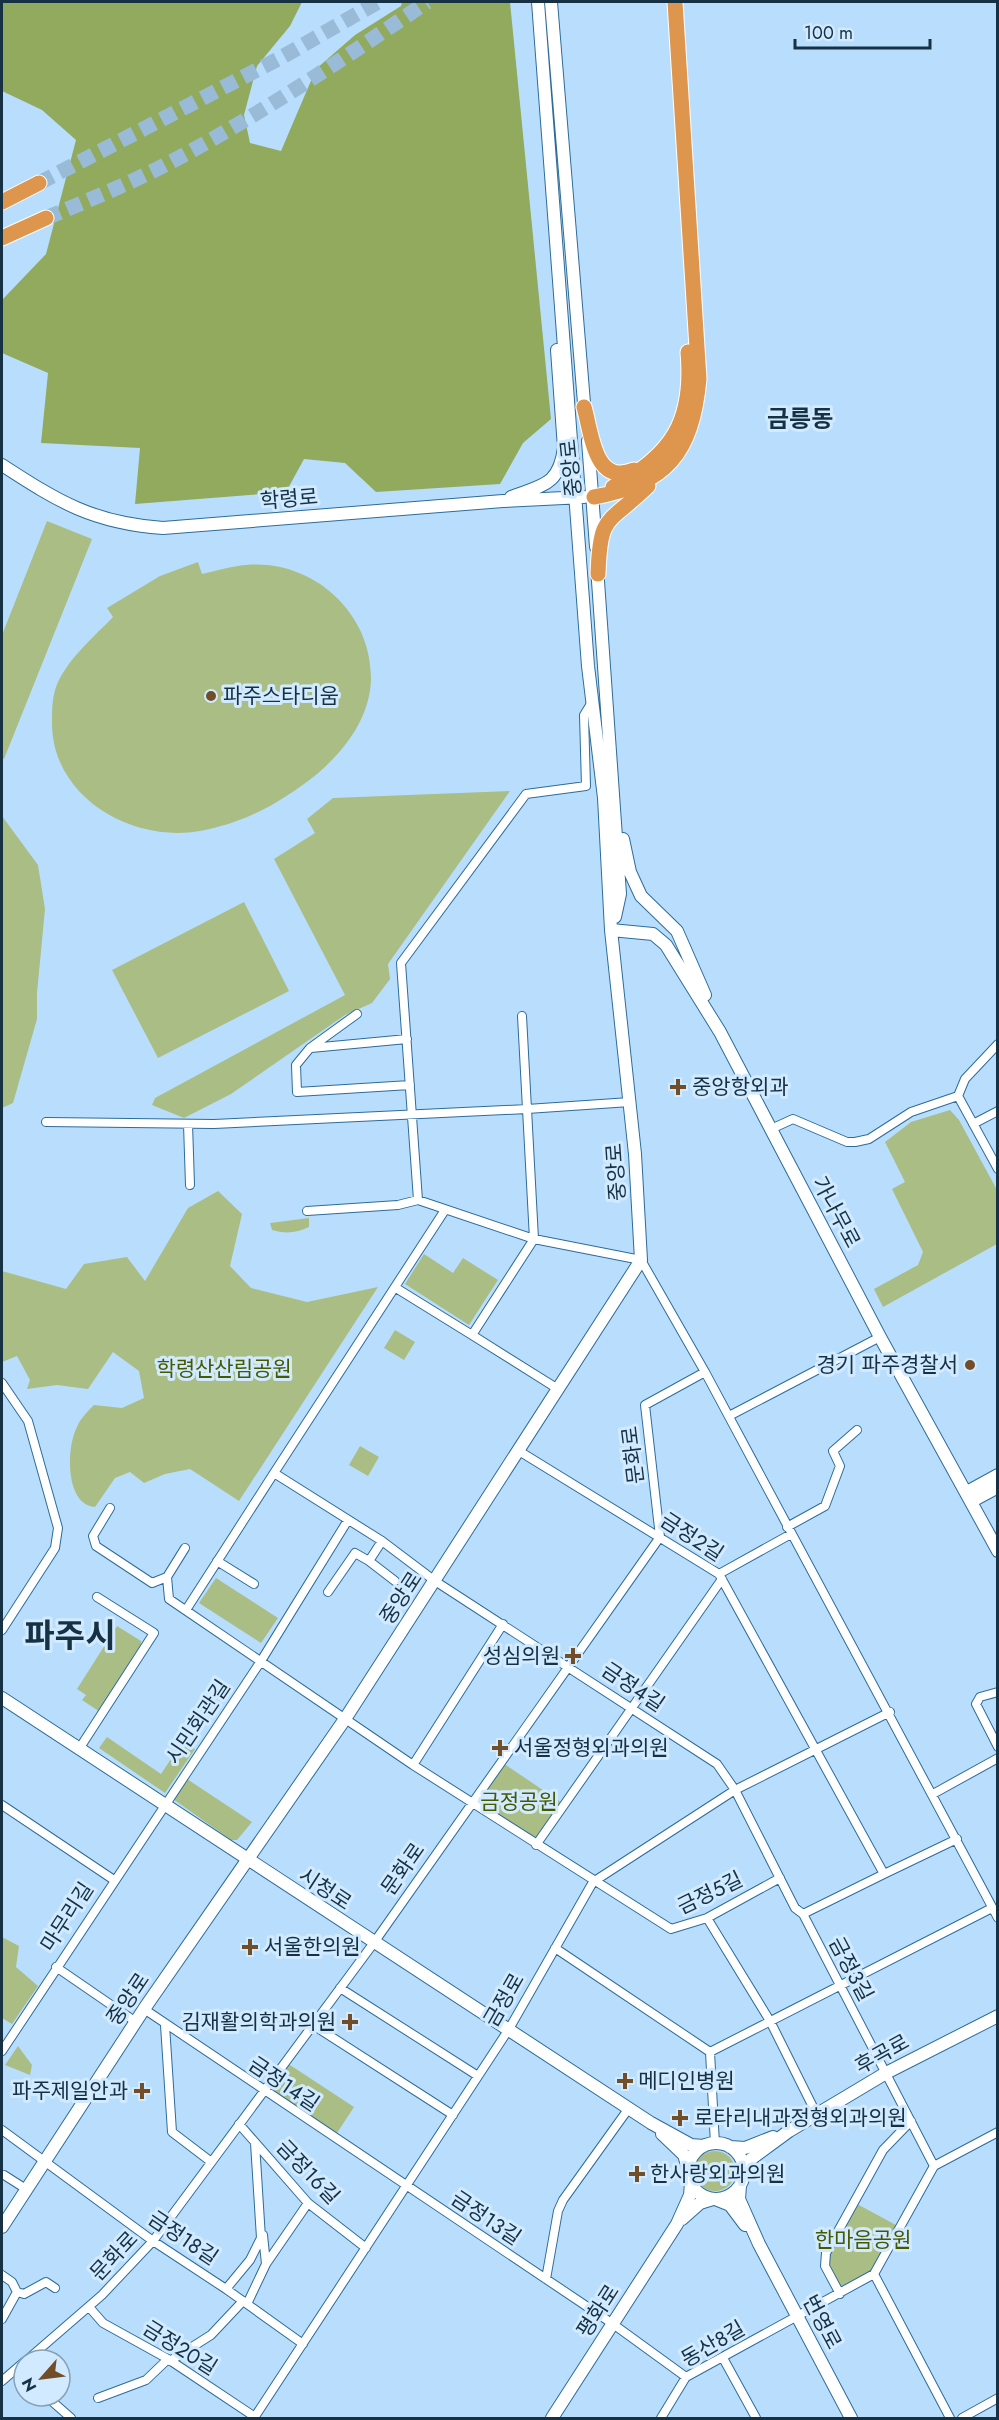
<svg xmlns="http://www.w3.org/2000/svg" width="999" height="2420" font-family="Jost,'Noto Sans KR',sans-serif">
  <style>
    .green { fill: #aabd85 }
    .forest { fill: #92aa5e }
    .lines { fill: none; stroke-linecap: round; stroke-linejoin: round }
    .highway-tunnel { stroke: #99bbd8; stroke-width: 15; stroke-dasharray: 15 8; stroke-linecap: butt }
    .street-casing { stroke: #2d6c99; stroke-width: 10 }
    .secondary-casing { stroke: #2d6c99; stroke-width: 14 }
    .highway-casing { stroke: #fff; stroke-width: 17 }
    .street { stroke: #fff; stroke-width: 8 }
    .secondary { stroke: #fff; stroke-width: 12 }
    .highway { stroke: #de964e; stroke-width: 15 }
    .poi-dot { fill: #724d29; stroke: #d1eaff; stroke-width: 2 }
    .labels { text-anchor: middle; stroke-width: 6; stroke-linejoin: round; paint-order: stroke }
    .street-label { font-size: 21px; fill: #173144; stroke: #d1eaff }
    .poi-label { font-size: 21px; fill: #173144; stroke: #d1eaff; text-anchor: start }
    .park-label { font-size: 21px; fill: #455900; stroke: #d1eaff }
    .quarter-label { font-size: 24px; font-weight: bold; fill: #173144; stroke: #d1eaff }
    .town-label { font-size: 33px; font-weight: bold; fill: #173144; stroke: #d1eaff }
  </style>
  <rect width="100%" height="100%" fill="#b9defd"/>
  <path class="green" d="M 47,521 L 92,539 L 4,759 L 2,758 L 2,635 Z
    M 198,562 L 202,574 C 216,571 232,566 246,565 C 313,559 372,613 371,679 C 370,718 345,750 317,774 C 282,802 245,823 200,831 C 131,843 52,797 52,723 C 52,710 52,699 56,687 C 67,659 93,638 113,617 L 107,608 L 160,576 Z
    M 510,791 L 388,964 L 390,979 L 372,1003 L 345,1015 L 231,1094 L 184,1118 L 152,1105 L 155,1098 L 345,995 L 274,859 L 315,833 L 307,819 L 333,798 Z
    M 2,816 L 38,865 L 45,909 L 37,993 L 37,1019 L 13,1103 L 2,1108 Z
    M 244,902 L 289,991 L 158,1058 L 112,970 Z
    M 950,1110 L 959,1120 L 997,1190 L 997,1244 L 883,1307 L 874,1289 L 918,1265 L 923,1252 L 892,1189 L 905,1182 L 885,1142 L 911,1122 Z
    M 218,1191 L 242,1214 L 230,1266 L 251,1288 L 307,1302 L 378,1287 L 239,1501 L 190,1469 L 165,1474 L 144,1483 L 130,1472 L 115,1478 L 95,1507 C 65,1505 66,1448 77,1427 C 80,1419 88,1411 94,1405 L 122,1408 L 144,1398 L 139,1371 L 113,1352 L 88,1389 L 57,1385 L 27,1389 L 30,1380 L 17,1356 L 2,1362 L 2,1271 L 66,1289 L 84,1264 L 127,1257 L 145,1281 L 188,1208 Z
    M 309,1218 L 309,1227 C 297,1233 285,1234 272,1230 L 270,1223 Z
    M 424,1254 L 453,1273 L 463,1258 L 498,1280 L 469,1325 L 405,1284 Z
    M 395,1330 L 415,1342 L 404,1360 L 384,1348 Z
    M 360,1446 L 379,1457 L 368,1476 L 349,1465 Z
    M 216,1578 L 278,1618 L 261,1643 L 199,1603 Z
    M 117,1626 L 141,1641 L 141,1647 L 100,1712 L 82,1700 L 86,1695 L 77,1689 Z
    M 107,1737 L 161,1774 L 183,1741 L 195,1749 L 165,1793 L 99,1748 Z
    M 503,1763 L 562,1803 L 536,1842 L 477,1801 Z
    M 187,1779 L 252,1822 L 237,1840 L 231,1840 L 173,1799 Z
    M 2,1937 L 19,1946 L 16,1967 L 38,1986 L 12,2024 L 2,2018 Z
    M 18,2046 L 32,2065 L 30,2075 L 5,2065 Z
    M 287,2063 L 354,2107 L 335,2136 L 268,2092 Z
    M695 2171a20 20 0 1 1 40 0a20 20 0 1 1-40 0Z
    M 857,2204 L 896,2225 L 872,2271 L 841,2289 L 829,2266 L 830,2255 Z"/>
  <path class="forest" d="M 2,2 L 302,2 L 290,26 L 257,66 L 244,115 L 250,143 L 281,151 L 316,69 L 355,35 L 401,6 L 402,2 L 510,2 L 551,419 L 523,443 L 500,484 L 376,492 L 345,463 L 304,459 L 286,492 L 135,504 L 140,448 L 41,443 L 48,373 L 2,353 L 2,300 L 46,254 L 76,140 L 42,110 L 2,91 Z"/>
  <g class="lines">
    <path class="highway-tunnel" d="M 39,183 L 282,57 L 378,2
      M 46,218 C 87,201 128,184 167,164 C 258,116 343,59 427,2"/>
    <g class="street-casing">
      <path id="street" d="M 357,1014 L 310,1048 L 296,1065 L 297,1092 L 410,1085
        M 522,1016 L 527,1109 L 630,1102
        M 311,1048 L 407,1039
        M 958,1096 L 998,1169
        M 46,1122 L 214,1124 L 527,1109 L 534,1239 L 472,1335 L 558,1389
        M 188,1124 L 190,1185
        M 973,1124 L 998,1111
        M 771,1129 L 793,1119 L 847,1142 L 855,1142 L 869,1139 L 911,1112 L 958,1096 L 965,1079 L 998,1044
        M 418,1200 L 401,963 L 526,794 L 586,786 L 584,715 L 592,702
        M 445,1210 L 274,1473 L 382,1541 L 435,1581 L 717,1764 L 735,1790 L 795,1908 L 803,1914 L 934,2166
        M 307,1211 L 398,1205 L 418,1200 L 534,1239 L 641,1260 L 705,1372 L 998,1918
        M 396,1288 L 472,1335
        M 2,1383 L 28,1421 L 58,1528 L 55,1548 L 2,1630
        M 729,1416 L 880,1337
        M 519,1451 L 719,1574 L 884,1874 L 957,1839
        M 110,1508 L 93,1536 L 96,1546 L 152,1583 L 167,1577
        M 787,1527 L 825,1506 L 840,1466 L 833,1451 L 857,1430
        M 382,1541 L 369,1561 L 395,1581
        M 185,1548 L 167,1577 L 169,1599 L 413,1765 L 671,1929 L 707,1918 L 780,1878
        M 217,1561 L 254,1584
        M 719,1574 L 791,1534
        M 328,1592 L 355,1553 L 369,1561
        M 186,1610 L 274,1473
        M 998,1692 L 980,1697 L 976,1704 L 998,1747
        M 79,1749 L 154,1633 L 97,1597
        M 413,1765 L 503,1624
        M 933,1794 L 998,1758
        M 2,1805 L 114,1880
        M 536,1845 L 722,1579
        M 803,1914 L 884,1874
        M 707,1918 L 770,2021 L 817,2115
        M 555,1948 L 710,2052
        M 56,1967 L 136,2022
        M 340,1988 L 478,2076
        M 144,2009 L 613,2324 L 686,2377
        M 165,2025 L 172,2132 L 210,2161
        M 313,2025 L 453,2115
        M 2,2051 L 261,1661 L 348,1520
        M 239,2124 L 308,2203 L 366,2248
        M 2,2130 L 153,2241 L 226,2289 L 303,2344
        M 715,2144 L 710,2052 L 992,1908
        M 4,2175 L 26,2189
        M 266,2264 L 308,2203
        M 874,2274 L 934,2166 L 998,2132
        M 874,2274 L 950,2418
        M 2,2275 L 12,2282 L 17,2292 L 2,2319
        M 546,2279 L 558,2211 L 563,2200 L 629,2108
        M 226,2289 L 250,2260 L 261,2238 L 255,2143
        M 17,2292 L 24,2294 L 46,2282 L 55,2288
        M 840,2294 L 825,2266 L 826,2253 L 883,2150 L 911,2121
        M 247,2304 L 266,2264 L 263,2235
        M 89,2307 L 103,2323 L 168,2359 L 255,2417
        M 723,2358 L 756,2418
        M 27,2360 L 102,2295 L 153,2241 L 373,1944 L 660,1537 L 645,1405 L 705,1372
        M 170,2361 L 211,2335 L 243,2301
        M 2,2381 L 24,2362
        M 46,2396 L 71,2418
        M 98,2398 L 146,2380 L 168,2359
        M 254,2418 L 509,2029 L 593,1882 L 735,1790 L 890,1712
        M 661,2418 L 686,2377 L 874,2274
        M 962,2418 L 998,2398"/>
    </g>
    <g class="secondary-casing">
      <path id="secondary" d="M 551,2 L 585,415
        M 588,441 L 596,547
        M 2,465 C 59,502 93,523 163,528 L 503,501 L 584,497
        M 511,497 C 542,485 559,486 564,448 L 557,350
        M 597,567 L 620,894 L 615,917
        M 623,839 L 630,872 L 641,896 L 677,931 L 705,995
        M 611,930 L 653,934 L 666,945 L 720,1032 L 880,1337 L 998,1551
        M 967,1492 L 998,1475
        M 972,1501 L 998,1487
        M 2,1698 L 651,2123 L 691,2145 L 704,2146
        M 662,2134 L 684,2155 L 688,2168
        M688 2171a28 28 0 1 1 56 0a28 28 0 1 1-56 0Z
        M 730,2147 L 745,2148 L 773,2137
        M 743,2175 L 751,2159 L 789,2131 L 886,2073 L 998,2016
        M 740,2186 L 739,2199 L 759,2244 L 851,2418
        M 715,2199 L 730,2205 L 745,2225
        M 682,2219 L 700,2203 L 713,2199
        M 2,2227 L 144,2009 L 345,1719 L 641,1260 L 635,1154 L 611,930 L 604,798 L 588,666 L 538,2
        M 552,2418 L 677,2224 L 690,2195 L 691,2183"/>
    </g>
    <g class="highway-casing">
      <path id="highway" d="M 2,202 L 39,183
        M 2,238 L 46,218
        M 584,407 C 592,434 594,486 634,470
        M 613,487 C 673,455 694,420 688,352
        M 594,497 C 667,484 692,453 699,379 L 675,2
        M 598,574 C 600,512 608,525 648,486"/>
    </g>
    <use href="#street" class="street"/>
    <use href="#secondary" class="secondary"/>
    <use href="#highway" class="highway"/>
  </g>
  <g class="poi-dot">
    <circle cx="211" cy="696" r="6"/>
    <path d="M675 1078h6v6h6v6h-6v6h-6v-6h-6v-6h6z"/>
    <circle cx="970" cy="1365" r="6"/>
    <path d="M570 1647h6v6h6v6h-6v6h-6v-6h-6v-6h6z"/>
    <path d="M497 1739h6v6h6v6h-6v6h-6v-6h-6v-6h6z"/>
    <path d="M247 1938h6v6h6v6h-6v6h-6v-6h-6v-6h6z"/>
    <path d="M347 2013h6v6h6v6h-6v6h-6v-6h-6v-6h6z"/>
    <path d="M622 2072h6v6h6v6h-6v6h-6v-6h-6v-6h6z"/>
    <path d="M139 2082h6v6h6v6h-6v6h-6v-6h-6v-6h6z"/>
    <path d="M677 2109h6v6h6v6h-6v6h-6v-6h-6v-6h6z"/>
    <path d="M634 2165h6v6h6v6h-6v6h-6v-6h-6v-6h6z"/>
  </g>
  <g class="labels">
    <g class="street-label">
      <text transform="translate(571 468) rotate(-96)" y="7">중앙로</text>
      <text transform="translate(289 499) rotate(-5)" y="7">학령로</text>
      <text transform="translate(616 1172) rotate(-94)" y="7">중앙로</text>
      <text transform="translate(836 1212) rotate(62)" y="7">가나무로</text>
      <text transform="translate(633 1455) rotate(-97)" y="7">문화로</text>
      <text transform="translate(692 1537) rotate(33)" y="7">금정2길</text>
      <text transform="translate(401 1598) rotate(-57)" y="7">중앙로</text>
      <text transform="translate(633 1687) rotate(34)" y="7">금정4길</text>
      <text transform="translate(198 1722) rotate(-56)" y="7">시민회관길</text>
      <text transform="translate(403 1869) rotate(-55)" y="7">문화로</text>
      <text transform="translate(325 1889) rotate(33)" y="7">시청로</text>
      <text transform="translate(710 1893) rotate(-26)" y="7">금정5길</text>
      <text transform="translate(67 1917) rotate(-57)" y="7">마무리길</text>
      <text transform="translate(851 1969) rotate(62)" y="7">금정3길</text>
      <text transform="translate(128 1999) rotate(-56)" y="7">중앙로</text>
      <text transform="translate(504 2000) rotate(-60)" y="7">금정로</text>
      <text transform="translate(882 2054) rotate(-29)" y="7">후곡로</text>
      <text transform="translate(284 2084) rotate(34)" y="7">금정14길</text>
      <text transform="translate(308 2172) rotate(46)" y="7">금정16길</text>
      <text transform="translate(486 2218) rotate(34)" y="7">금정13길</text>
      <text transform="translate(183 2238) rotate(34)" y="7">금정18길</text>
      <text transform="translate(114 2256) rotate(-47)" y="7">문화로</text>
      <text transform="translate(598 2311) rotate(-57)" y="7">평화로</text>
      <text transform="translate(822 2322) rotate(62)" y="7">번영로</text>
      <text transform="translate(713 2344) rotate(-30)" y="7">동산8길</text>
      <text transform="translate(180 2348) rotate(32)" y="7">금정20길</text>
    </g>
    <g class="poi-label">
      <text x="223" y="703">파주스타디움</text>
      <text x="692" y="1094">중앙항외과</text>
      <text x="958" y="1372" text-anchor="end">경기 파주경찰서</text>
      <text x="560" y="1663" text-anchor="end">성심의원</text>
      <text x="514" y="1755">서울정형외과의원</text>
      <text x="264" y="1954">서울한의원</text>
      <text x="336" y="2029" text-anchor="end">김재활의학과의원</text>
      <text x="638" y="2088">메디인병원</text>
      <text x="128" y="2098" text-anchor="end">파주제일안과</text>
      <text x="694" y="2125">로타리내과정형외과의원</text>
      <text x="650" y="2181">한사랑외과의원</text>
    </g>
    <g class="park-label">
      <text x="224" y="1376">학령산산림공원</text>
      <text x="519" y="1809">금정공원</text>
      <text x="863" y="2247">한마음공원</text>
    </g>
    <g class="quarter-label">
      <text x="800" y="427">금릉동</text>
    </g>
    <g class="town-label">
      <text x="70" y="1647">파주시</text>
    </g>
  </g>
  <rect width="999" height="2420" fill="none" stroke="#173144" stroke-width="6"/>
  <g transform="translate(42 2378) rotate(242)"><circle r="28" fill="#d1eaff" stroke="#87a0b4" stroke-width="1.5"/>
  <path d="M0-4.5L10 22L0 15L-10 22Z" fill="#724d29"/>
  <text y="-9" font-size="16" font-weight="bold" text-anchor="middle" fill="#173144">N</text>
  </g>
  <path d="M795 39v9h135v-9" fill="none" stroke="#173144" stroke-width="3"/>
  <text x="804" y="39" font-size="18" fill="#173144" stroke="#d1eaff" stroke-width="4.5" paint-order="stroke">100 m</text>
</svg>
